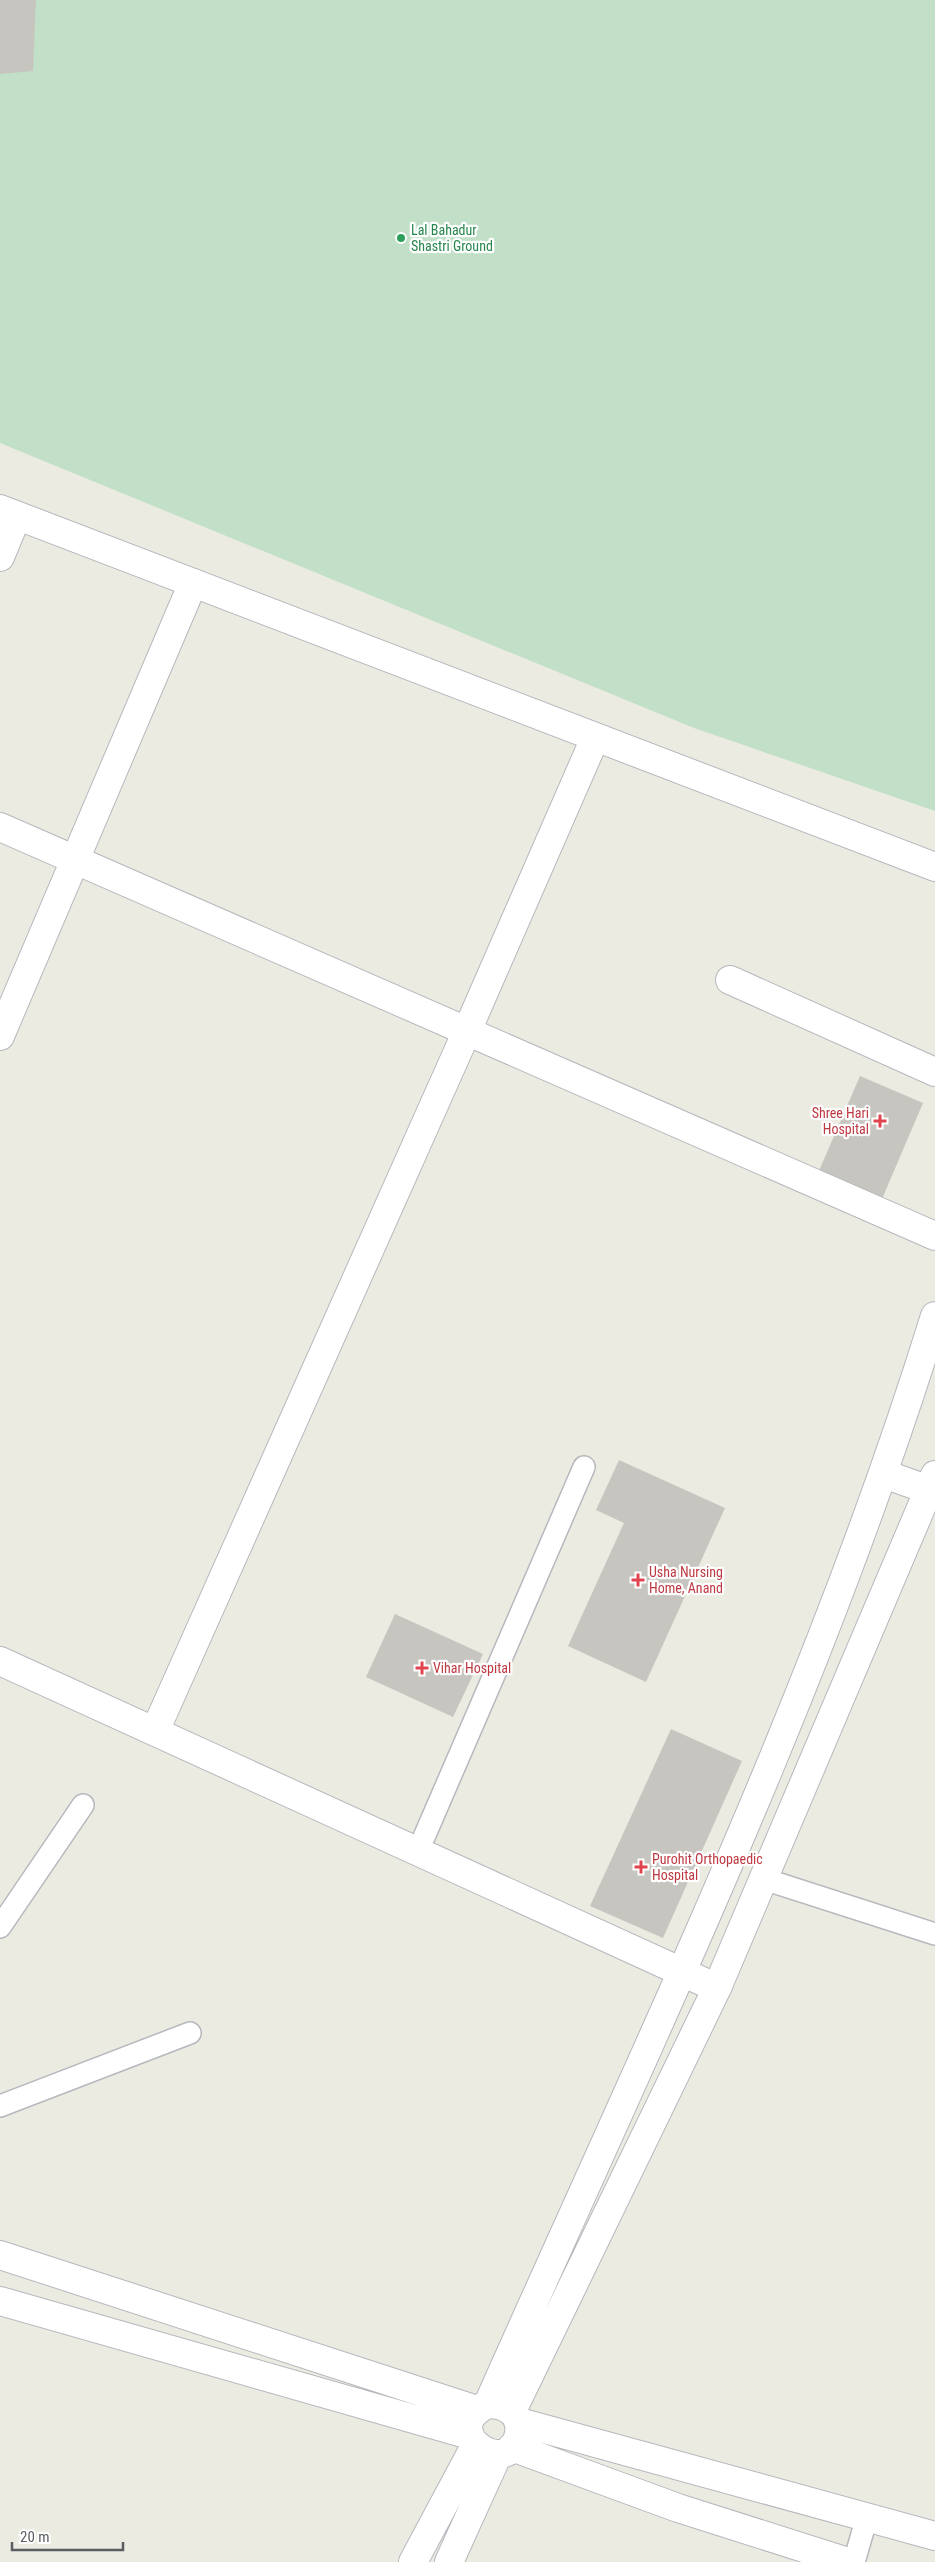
<svg xmlns="http://www.w3.org/2000/svg" width="935" height="2562" font-family="'Roboto Condensed',sans-serif">
  <style>
    .green { fill: #c1e0c7 }
    .building { fill: #c7c5bf }
    .lines { fill: none; stroke-linecap: round; stroke-linejoin: round }
    .lane-casing { stroke: #b7b8bd; stroke-width: 24 }
    .street-casing { stroke: #b7b8bd; stroke-width: 30 }
    .secondary-casing { stroke: #b6b7bd; stroke-width: 30 }
    .lane { stroke: #fff; stroke-width: 21 }
    .street { stroke: #fff; stroke-width: 28 }
    .secondary { stroke: #fff; stroke-width: 28 }
    .leisure-dot { fill: #2e9e5b; stroke: #fff; stroke-width: 2 }
    .health-dot { fill: #e0444e; stroke: #fff; stroke-width: 2 }
    .labels { text-anchor: middle; stroke-width: 4.5; stroke-linejoin: round; paint-order: stroke }
    .leisure-label { font-size: 14px; fill: #27864d; stroke: #fff; text-anchor: start }
    .health-label { font-size: 14px; fill: #be3a42; stroke: #fff; text-anchor: start }
  </style>
  <rect width="100%" height="100%" fill="#ebebe2"/>
  <path class="green" d="M 0,0 L 935,0 L 935,811 L 694,728 L 0,443 Z"/>
  <path class="building" d="M 0,0 L 36,0 L 33,71 L 0,74 Z
    M 860,1076 L 923,1103 L 882,1199 L 818,1173 Z
    M 619,1460 L 725,1508 L 646,1682 L 568,1646 L 624,1523 L 596,1510 Z
    M 395,1614 L 483,1654 L 453,1717 L 366,1677 Z
    M 671,1729 L 742,1761 L 663,1938 L 590,1906 Z"/>
  <g class="lines">
    <g class="lane-casing">
      <path id="lane" d="M 418,1851 L 584,1467
        M 764,1879 L 935,1934
        M 0,1927 L 83,1805
        M 0,2106 L 190,2033
        M 854,2562 L 867,2517"/>
    </g>
    <g class="street-casing">
      <path id="street" d="M 0,557 L 17,516
        M 0,827 L 935,1236
        M 730,980 L 935,1072
        M 0,1036 L 193,583
        M 884,1474 L 935,1492
        M 0,1661 L 717,1988
        M 155,1731 L 467,1031 L 595,738"/>
    </g>
    <g class="secondary-casing">
      <path id="secondary" d="M 0,509 L 935,867
        M 0,2255 L 477,2410
        M 0,2301 L 470,2435
        M 488,2404 C 505,2404 522,2413 519,2433 C 511,2483 432,2431 488,2404 C 647,2046 819,1691 935,1316
        M 512,2411 L 717,1988 L 935,1475
        M 519,2422 L 935,2536
        M 512,2447 L 678,2508 L 848,2562
        M 413,2562 L 475,2446
        M 449,2562 L 498,2454"/>
    </g>
    <use href="#lane" class="lane"/>
    <use href="#street" class="street"/>
    <use href="#secondary" class="secondary"/>
  </g>
  <circle class="leisure-dot" cx="401" cy="238" r="5"/>
  <g class="health-dot">
    <path d="M877.5 1113.5h5v5h5v5h-5v5h-5v-5h-5v-5h5z"/>
    <path d="M635.5 1572.5h5v5h5v5h-5v5h-5v-5h-5v-5h5z"/>
    <path d="M419.5 1660.5h5v5h5v5h-5v5h-5v-5h-5v-5h5z"/>
    <path d="M638.5 1859.5h5v5h5v5h-5v5h-5v-5h-5v-5h5z"/>
  </g>
  <g class="labels">
    <g class="leisure-label">
      <text x="411" y="235">Lal Bahadur<tspan x="411" dy="16">Shastri Ground</tspan></text>
    </g>
    <g class="health-label">
      <text x="869" y="1118" text-anchor="end">Shree Hari<tspan x="869" dy="16">Hospital</tspan></text>
      <text x="649" y="1577">Usha Nursing<tspan x="649" dy="16">Home, Anand</tspan></text>
      <text x="433" y="1673">Vihar Hospital</text>
      <text x="652" y="1864">Purohit Orthopaedic<tspan x="652" dy="16">Hospital</tspan></text>
    </g>
  </g>
  <path d="M12 2542v8h111v-8" fill="none" stroke="#5a5c61" stroke-width="2.5"/>
  <text x="20" y="2542" font-size="15" fill="#5a5c61" stroke="#ffffff" stroke-width="4" paint-order="stroke">20 m</text>
</svg>
